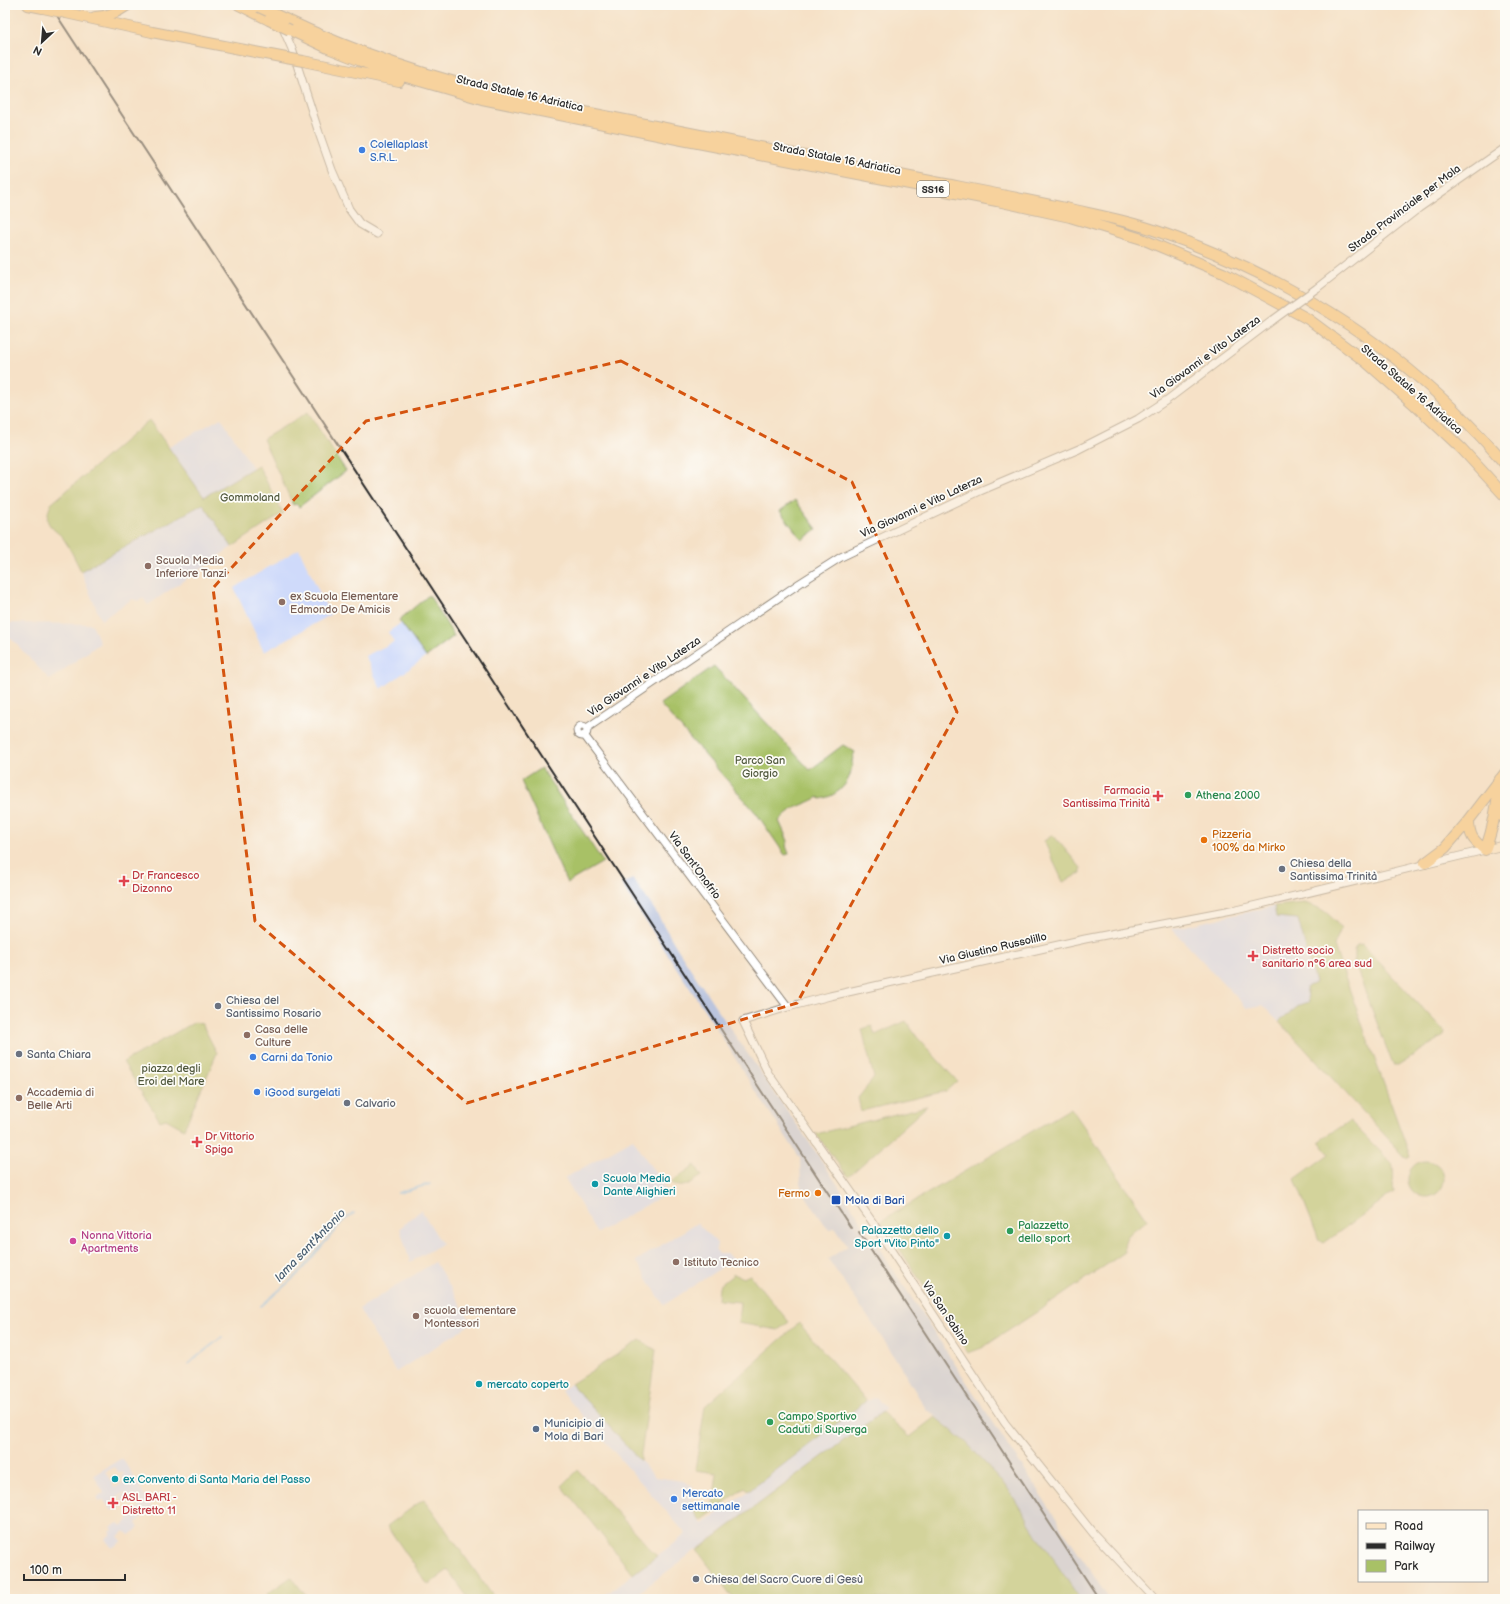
<svg xmlns="http://www.w3.org/2000/svg" width="1510" height="1604" font-family="'Balsamiq Sans',sans-serif">
  <style>
    .built { fill: #cfdafa; fill-rule: evenodd }
    .industrial { fill: #bac4de }
    .green { fill: #a8c166; stroke: #6a7648 }
    .lines { fill: none; stroke-linecap: round; stroke-linejoin: round }
    .stream { stroke: #7bbaef; stroke-width: 2 }
    .tertiary-casing { stroke: #908679; stroke-width: 9 }
    .secondary-casing { stroke: #908679; stroke-width: 10 }
    .trunk-casing { stroke: #908679; stroke-width: 12 }
    .tertiary { stroke: #fff; stroke-width: 7 }
    .secondary { stroke: #fce5c4; stroke-width: 8 }
    .trunk { stroke: #f8bf6c; stroke-width: 10 }
    .rail { stroke: #2b2b2b; stroke-width: 2 }
    .tertiary-bridge-casing { stroke: #908679; stroke-width: 9; stroke-linecap: butt }
    .trunk-bridge-casing { stroke: #908679; stroke-width: 12; stroke-linecap: butt }
    .tertiary-bridge { stroke: #fff; stroke-width: 7 }
    .trunk-bridge { stroke: #f8bf6c; stroke-width: 10 }
    .marked { fill: none; stroke: #d5540f; stroke-width: 3; stroke-dasharray: 8 5; stroke-linejoin: round }
    .shop-dot { fill: #3f7fe0; stroke: #fdfcf7; stroke-width: 1.5 }
    .education-dot { fill: #8d6e63; stroke: #fdfcf7; stroke-width: 1.5 }
    .leisure-dot { fill: #2e9e5b; stroke: #fdfcf7; stroke-width: 1.5 }
    .health-dot { fill: #e0444e; stroke: #fdfcf7; stroke-width: 1.5 }
    .food-dot { fill: #e8710a; stroke: #fdfcf7; stroke-width: 1.5 }
    .worship-dot { fill: #6b7280; stroke: #fdfcf7; stroke-width: 1.5 }
    .culture-dot { fill: #0f9aa8; stroke: #fdfcf7; stroke-width: 1.5 }
    .transit-dot { fill: #1a4fb4; stroke: #fdfcf7; stroke-width: 1.5 }
    .hotel-dot { fill: #d1479c; stroke: #fdfcf7; stroke-width: 1.5 }
    .service-dot { fill: #5c6f8a; stroke: #fdfcf7; stroke-width: 1.5 }
    .labels { text-anchor: middle; stroke-width: 3.5; stroke-linejoin: round; paint-order: stroke }
    .shield { fill: #fdfcf7; stroke: #6a6a68; stroke-width: 1 }
    .shield-label { font-size: 10px; font-weight: bold; fill: #2b2b2b }
    .street-label { font-size: 11px; fill: #2b2b2b; stroke: #fdfcf7 }
    .shop-label { font-size: 11px; fill: #366cbe; stroke: #fdfcf7; text-anchor: start }
    .park-label { font-size: 11px; fill: #50583d; stroke: #fdfcf7 }
    .education-label { font-size: 11px; fill: #785e54; stroke: #fdfcf7; text-anchor: start }
    .health-label { font-size: 11px; fill: #be3a42; stroke: #fdfcf7; text-anchor: start }
    .leisure-label { font-size: 11px; fill: #27864d; stroke: #fdfcf7; text-anchor: start }
    .food-label { font-size: 11px; fill: #c56008; stroke: #fdfcf7; text-anchor: start }
    .worship-label { font-size: 11px; fill: #5b616d; stroke: #fdfcf7; text-anchor: start }
    .culture-label { font-size: 11px; fill: #0d838f; stroke: #fdfcf7; text-anchor: start }
    .transit-label { font-size: 11px; fill: #164399; stroke: #fdfcf7; text-anchor: start }
    .hotel-label { font-size: 11px; fill: #b23c85; stroke: #fdfcf7; text-anchor: start }
    .service-label { font-size: 11px; fill: #4e5e75; stroke: #fdfcf7; text-anchor: start }
    .water-label { font-size: 12px; font-style: italic; fill: #475d70; stroke: #fdfcf7 }
  </style>
  <rect width="100%" height="100%" fill="#fdfcf7"/>
  <filter id="ink" filterUnits="userSpaceOnUse"><feTurbulence type="fractalNoise" baseFrequency=".025" numOctaves="2"/><feDisplacementMap in="SourceGraphic" scale="8" xChannelSelector="R" yChannelSelector="G"/><feConvolveMatrix kernelMatrix="1 2 1 2 8 2 1 2 1" color-interpolation-filters="sRGB"/></filter>
  <filter id="wash" filterUnits="userSpaceOnUse"><feTurbulence type="fractalNoise" baseFrequency=".012" numOctaves="4" result="noise"/><feDisplacementMap in="SourceGraphic" scale="16" xChannelSelector="R" yChannelSelector="G"/><feGaussianBlur stdDeviation="0.9" result="paint"/><feColorMatrix in="noise" values="0 0 0 0 0 0 0 0 0 0 0 0 0 0 0 0 0 1.4 0 .05"/><feComposite in="paint" operator="in"/></filter>
  <g filter="url(#wash)">
    <rect width="100%" height="100%" fill="#f5e1c7"/>
    <path class="built" d="M 221,418 L 253,468 L 204,497 L 169,447 Z
      M 203,504 L 232,547 L 148,605 L 143,598 L 139,601 L 132,599 L 101,620 L 81,571 Z
      M 299,549 L 330,615 L 264,652 L 234,588 Z
      M 5,623 L 92,624 L 100,643 L 50,680 L 7,634 L 5,632 Z
      M 401,623 L 426,657 L 381,689 L 365,656 L 394,642 L 388,632 Z
      M 1274,906 L 1277,917 L 1298,919 L 1315,984 L 1309,1002 L 1300,1005 L 1279,1021 L 1263,1005 L 1247,1008 L 1172,929 Z
      M 633,1139 L 668,1193 L 597,1233 L 565,1178 Z
      M 421,1210 L 442,1244 L 410,1262 L 400,1228 Z
      M 697,1223 L 717,1243 L 716,1249 L 719,1254 L 727,1254 L 733,1260 L 664,1305 L 636,1261 Z
      M 435,1262 L 472,1323 L 396,1372 L 359,1309 Z
      M 571,1384 L 655,1477 L 683,1481 L 693,1486 L 691,1508 L 702,1524 L 749,1491 L 866,1401 L 876,1397 L 886,1409 L 630,1599 L 600,1599 L 686,1534 L 561,1391 Z
      M 122,1458 L 153,1509 L 150,1511 L 151,1512 L 145,1517 L 144,1515 L 136,1523 L 139,1528 L 129,1535 L 125,1531 L 118,1536 L 122,1541 L 112,1548 L 105,1539 L 111,1534 L 110,1532 L 113,1530 L 111,1527 L 118,1523 L 122,1526 L 128,1520 L 128,1519 L 130,1517 L 128,1515 L 141,1506 L 133,1496 L 123,1501 L 120,1497 L 125,1494 L 125,1492 L 112,1500 L 114,1503 L 118,1501 L 122,1507 L 115,1511 L 114,1509 L 111,1511 L 104,1500 L 99,1502 L 97,1498 L 104,1493 L 94,1475 ZM 115,1467 L 119,1473 L 122,1471 L 124,1474 L 121,1476 L 123,1479 L 125,1477 L 127,1480 L 115,1488 L 105,1472 Z"/>
    <path class="industrial" d="M 633,879 L 654,909 L 677,948 L 725,1021 L 818,1155 L 1109,1599 L 1080,1599 L 1031,1526 L 1009,1490 L 966,1442 L 926,1409 L 891,1351 L 828,1259 L 848,1246 L 835,1227 L 830,1230 L 828,1229 L 801,1189 L 800,1158 L 756,1092 L 713,1023 L 621,884 Z"/>
    <path class="green" d="M 308,412 L 346,471 L 299,507 L 296,504 L 293,505 L 263,439 Z
      M 149,420 L 204,497 L 258,465 L 283,513 L 232,547 L 203,504 L 81,571 C 75,559 70,548 63,538 C 58,532 51,529 48,522 C 46,515 49,510 51,504 Z
      M 795,500 L 817,529 L 802,540 L 780,511 Z
      M 429,595 L 454,636 L 426,657 L 399,620 Z
      M 714,666 L 810,770 L 843,745 L 855,752 C 851,759 853,763 851,770 C 849,785 835,797 820,799 L 819,797 C 801,807 793,805 779,821 L 788,841 L 786,846 L 789,854 L 785,855 L 757,814 L 660,704 Z
      M 541,768 L 603,862 L 567,883 L 521,781 Z
      M 1053,835 L 1081,868 L 1081,873 L 1063,882 L 1044,841 Z
      M 1304,903 C 1321,907 1331,914 1341,929 L 1334,945 L 1337,955 L 1410,1156 L 1407,1159 L 1279,1021 L 1300,1005 L 1309,1002 L 1306,987 L 1315,983 L 1298,919 L 1276,917 L 1274,906 Z
      M 1362,944 L 1445,1032 L 1444,1036 L 1398,1065 L 1393,1065 L 1354,962 L 1354,950 L 1357,945 Z
      M 906,1021 L 917,1037 L 957,1081 L 946,1091 L 861,1111 L 858,1098 L 874,1078 L 862,1029 L 872,1026 L 875,1035 Z
      M 195,1022 L 202,1024 L 217,1053 L 184,1129 L 166,1119 L 160,1121 L 123,1062 Z
      M 927,1106 L 848,1177 L 816,1134 Z
      M 1071,1108 L 1148,1220 C 1136,1229 1121,1235 1125,1252 L 1051,1303 L 1049,1302 L 1046,1306 L 982,1348 L 968,1353 L 881,1221 Z
      M 1350,1121 L 1392,1163 C 1395,1173 1392,1183 1394,1192 L 1324,1243 L 1319,1240 L 1295,1179 L 1329,1154 L 1319,1141 Z
      M1408 1179a18 18 0 1 1 36 0a18 18 0 1 1-36 0Z
      M 695,1165 L 702,1176 C 692,1182 681,1192 671,1182 Z
      M 734,1274 L 743,1278 L 750,1275 L 789,1322 L 778,1330 L 738,1323 L 740,1302 L 718,1300 L 719,1286 Z
      M 799,1323 L 866,1401 L 749,1491 L 745,1487 L 701,1521 L 691,1508 L 712,1512 L 717,1473 L 695,1470 L 705,1406 Z
      M 640,1340 L 656,1350 L 640,1461 L 571,1384 Z
      M 882,1412 L 909,1437 L 935,1417 L 966,1442 L 1009,1490 L 1031,1526 L 1080,1599 L 731,1599 L 733,1598 L 697,1550 Z
      M 578,1470 L 657,1556 L 633,1574 L 562,1486 Z
      M 424,1499 L 495,1599 L 469,1599 L 448,1570 L 428,1585 L 387,1526 Z
      M 291,1577 L 309,1599 L 271,1599 L 267,1594 Z"/>
    <g class="lines">
      <path class="stream" d="M 398,1193 L 430,1184
        M 261,1306 L 297,1275 L 342,1222 L 354,1213
        M 188,1364 L 222,1337"/>
    </g>
  </g>
  <g filter="url(#ink)">
    <g class="lines">
      <g class="tertiary-casing">
        <path id="tertiary" d="M 273,5 L 292,49 L 319,133 L 332,170 L 349,209 L 360,224 L 377,234
          M 1317,288 L 1419,208 L 1505,148
          M577 731a5 5 0 1 1 10 0a5 5 0 1 1-10 0Z
          M 587,728 L 800,583 L 841,557 L 980,491 L 1079,449 L 1138,419 L 1167,400 L 1273,320
          M 584,735 L 788,1007
          M 1155,1599 L 1093,1533 L 1005,1423 L 871,1220 L 768,1073 L 743,1021 L 788,1007 L 830,996 L 1085,939 L 1236,910 L 1485,850"/>
      </g>
      <g class="secondary-casing">
        <path id="secondary" d="M 1485,850 L 1505,845"/>
      </g>
      <g class="trunk-casing">
        <path id="trunk" d="M 28,5 L 43,8
          M 239,5 L 269,20
          M 66,13 L 152,32 L 286,58
          M 95,17 C 108,17 118,12 128,5
          M 285,19 C 371,60 457,86 550,105 C 668,129 787,152 905,176 C 960,187 1015,197 1070,209 C 1097,215 1125,220 1151,229 C 1290,276 1410,352 1505,464
          M 290,30 L 328,48 L 389,72 L 482,99 L 677,139 L 997,201 L 1070,217 L 1142,239 L 1223,273 L 1308,319 L 1366,362 L 1415,405 L 1462,449 L 1505,496
          M 303,61 L 399,81
          M 1497,804 L 1505,820
          M 1469,820 C 1469,836 1473,840 1485,850 C 1494,827 1497,803 1500,779
          M 1425,863 L 1445,848 L 1469,820 L 1505,773"/>
      </g>
      <use href="#tertiary" class="tertiary"/>
      <use href="#secondary" class="secondary"/>
      <use href="#trunk" class="trunk"/>
      <path class="rail" d="M 50,5 L 851,1228
        M 859,1232 L 1099,1599"/>
      <g class="tertiary-bridge-casing">
        <path id="tertiary-bridge" d="M 1273,320 L 1317,288"/>
      </g>
      <g class="trunk-bridge-casing">
        <path id="trunk-bridge" d="M 259,7 L 285,19
          M 43,8 L 66,13
          M 269,20 L 290,30
          M 286,58 L 303,61"/>
      </g>
      <use href="#tertiary-bridge" class="tertiary-bridge"/>
      <use href="#trunk-bridge" class="trunk-bridge"/>
    </g>
  </g>
  <path d="M0 0H1510V1604H0ZM 621,361 L 852,482 L 957,712 L 797,1003 L 467,1103 L 255,921 L 213,588 L 366,421 Z" fill="#f5e1c7" fill-opacity=".55" fill-rule="evenodd"/>
  <path class="marked" d="M 621,361 L 852,482 L 957,712 L 797,1003 L 467,1103 L 255,921 L 213,588 L 366,421 Z"/>
  <g class="shop-dot">
    <circle cx="362" cy="150" r="4"/>
    <circle cx="253" cy="1057" r="4"/>
    <circle cx="257" cy="1092" r="4"/>
    <circle cx="674" cy="1499" r="4"/>
  </g>
  <g class="education-dot">
    <circle cx="148" cy="566" r="4"/>
    <circle cx="282" cy="602" r="4"/>
    <circle cx="247" cy="1035" r="4"/>
    <circle cx="19" cy="1098" r="4"/>
    <circle cx="676" cy="1262" r="4"/>
    <circle cx="416" cy="1316" r="4"/>
  </g>
  <g class="leisure-dot">
    <circle cx="1188" cy="795" r="4"/>
    <circle cx="1010" cy="1231" r="4"/>
    <circle cx="770" cy="1422" r="4"/>
  </g>
  <g class="health-dot">
    <path d="M1156 790h4v4h4v4h-4v4h-4v-4h-4v-4h4z"/>
    <path d="M122 875h4v4h4v4h-4v4h-4v-4h-4v-4h4z"/>
    <path d="M1251 950h4v4h4v4h-4v4h-4v-4h-4v-4h4z"/>
    <path d="M195 1136h4v4h4v4h-4v4h-4v-4h-4v-4h4z"/>
    <path d="M111 1497h4v4h4v4h-4v4h-4v-4h-4v-4h4z"/>
  </g>
  <g class="food-dot">
    <circle cx="1204" cy="840" r="4"/>
    <circle cx="818" cy="1193" r="4"/>
  </g>
  <g class="worship-dot">
    <circle cx="1282" cy="869" r="4"/>
    <circle cx="218" cy="1006" r="4"/>
    <circle cx="19" cy="1054" r="4"/>
    <circle cx="347" cy="1103" r="4"/>
    <circle cx="696" cy="1579" r="4"/>
  </g>
  <g class="culture-dot">
    <circle cx="595" cy="1184" r="4"/>
    <circle cx="947" cy="1236" r="4"/>
    <circle cx="479" cy="1384" r="4"/>
    <circle cx="115" cy="1479" r="4"/>
  </g>
  <rect class="transit-dot" x="831" y="1195" width="10" height="10" rx="2"/>
  <circle class="hotel-dot" cx="73" cy="1241" r="4"/>
  <circle class="service-dot" cx="536" cy="1429" r="4"/>
  <g class="labels">
    <rect class="shield" x="917" y="181" width="32" height="16" rx="3"/>
    <g class="shield-label">
      <text x="933" y="193">SS16</text>
    </g>
    <g class="street-label">
      <text transform="translate(520 93) rotate(13)" y="4">Strada Statale 16 Adriatica</text>
      <text transform="translate(837 158) rotate(11)" y="4">Strada Statale 16 Adriatica</text>
      <text transform="translate(1404 208) rotate(-37)" y="4">Strada Provinciale per Mola</text>
      <text transform="translate(1205 357) rotate(-36)" y="4">Via Giovanni e Vito Laterza</text>
      <text transform="translate(1412 389) rotate(41)" y="4">Strada Statale 16 Adriatica</text>
      <text transform="translate(921 506) rotate(-25)" y="4">Via Giovanni e Vito Laterza</text>
      <text transform="translate(644 676) rotate(-34)" y="4">Via Giovanni e Vito Laterza</text>
      <text transform="translate(695 865) rotate(54)" y="4">Via Sant'Onofrio</text>
      <text transform="translate(993 948) rotate(-13)" y="4">Via Giustino Russolillo</text>
      <text transform="translate(946 1313) rotate(56)" y="4">Via San Sabino</text>
    </g>
    <g class="shop-label">
      <text x="370" y="148">Colellaplast<tspan x="370" dy="13">S.R.L.</tspan></text>
      <text x="261" y="1061">Carni da Tonio</text>
      <text x="265" y="1096">iGood surgelati</text>
      <text x="682" y="1497">Mercato<tspan x="682" dy="13">settimanale</tspan></text>
    </g>
    <g class="park-label">
      <text x="250" y="501">Gommoland</text>
      <text x="760" y="764">Parco San<tspan x="760" dy="13">Giorgio</tspan></text>
      <text x="171" y="1072">piazza degli<tspan x="171" dy="13">Eroi del Mare</tspan></text>
    </g>
    <g class="education-label">
      <text x="156" y="564">Scuola Media<tspan x="156" dy="13">Inferiore Tanzi</tspan></text>
      <text x="290" y="600">ex Scuola Elementare<tspan x="290" dy="13">Edmondo De Amicis</tspan></text>
      <text x="255" y="1033">Casa delle<tspan x="255" dy="13">Culture</tspan></text>
      <text x="27" y="1096">Accademia di<tspan x="27" dy="13">Belle Arti</tspan></text>
      <text x="684" y="1266">Istituto Tecnico</text>
      <text x="424" y="1314">scuola elementare<tspan x="424" dy="13">Montessori</tspan></text>
    </g>
    <g class="health-label">
      <text x="1150" y="794" text-anchor="end">Farmacia<tspan x="1150" dy="13">Santissima Trinità</tspan></text>
      <text x="132" y="879">Dr Francesco<tspan x="132" dy="13">Dizonno</tspan></text>
      <text x="1262" y="954">Distretto socio<tspan x="1262" dy="13">sanitario n°6 area sud</tspan></text>
      <text x="205" y="1140">Dr Vittorio<tspan x="205" dy="13">Spiga</tspan></text>
      <text x="122" y="1501">ASL BARI -<tspan x="122" dy="13">Distretto 11</tspan></text>
    </g>
    <g class="leisure-label">
      <text x="1196" y="799">Athena 2000</text>
      <text x="1018" y="1229">Palazzetto<tspan x="1018" dy="13">dello sport</tspan></text>
      <text x="778" y="1420">Campo Sportivo<tspan x="778" dy="13">Caduti di Superga</tspan></text>
    </g>
    <g class="food-label">
      <text x="1212" y="838">Pizzeria<tspan x="1212" dy="13">100% da Mirko</tspan></text>
      <text x="810" y="1197" text-anchor="end">Fermo</text>
    </g>
    <g class="worship-label">
      <text x="1290" y="867">Chiesa della<tspan x="1290" dy="13">Santissima Trinità</tspan></text>
      <text x="226" y="1004">Chiesa del<tspan x="226" dy="13">Santissimo Rosario</tspan></text>
      <text x="27" y="1058">Santa Chiara</text>
      <text x="355" y="1107">Calvario</text>
      <text x="704" y="1583">Chiesa del Sacro Cuore di Gesù</text>
    </g>
    <g class="culture-label">
      <text x="603" y="1182">Scuola Media<tspan x="603" dy="13">Dante Alighieri</tspan></text>
      <text x="939" y="1234" text-anchor="end">Palazzetto dello<tspan x="939" dy="13">Sport "Vito Pinto"</tspan></text>
      <text x="487" y="1388">mercato coperto</text>
      <text x="123" y="1483">ex Convento di Santa Maria del Passo</text>
    </g>
    <g class="transit-label">
      <text x="845" y="1204">Mola di Bari</text>
    </g>
    <g class="hotel-label">
      <text x="81" y="1239">Nonna Vittoria<tspan x="81" dy="13">Apartments</tspan></text>
    </g>
    <g class="service-label">
      <text x="544" y="1427">Municipio di<tspan x="544" dy="13">Mola di Bari</tspan></text>
    </g>
    <g class="water-label">
      <text transform="translate(310 1245) rotate(-46)" y="4">lama sant'Antonio</text>
    </g>
  </g>
  <rect width="1510" height="1604" fill="none" stroke="#fdfcf7" stroke-width="20"/>
  <rect x="1358" y="1510" width="130" height="72" fill="#fdfcf7" stroke="#a9a8a5"/>
  <rect x="1366" y="1523" width="20" height="6" fill="#fce5c4" stroke="#a9a8a5"/>
  <text x="1394" y="1530" font-size="12" fill="#2b2b2b">Road</text>
  <rect x="1366" y="1543" width="20" height="6" fill="#2b2b2b" stroke="#a9a8a5"/>
  <text x="1394" y="1550" font-size="12" fill="#2b2b2b">Railway</text>
  <rect x="1366" y="1560" width="20" height="12" fill="#a8c166" stroke="#a9a8a5"/>
  <text x="1394" y="1570" font-size="12" fill="#2b2b2b">Park</text>
  <g transform="translate(42 42) rotate(206)" stroke="#fdfcf7" stroke-width="3" paint-order="stroke">
  <path d="M0-3L7 15L0 10L-7 15Z" fill="#2b2b2b"/>
  <text y="-6" font-size="11" font-weight="bold" text-anchor="middle" fill="#2b2b2b">N</text>
  </g>
  <path d="M24 1574v6h101v-6" fill="none" stroke="#2b2b2b" stroke-width="2"/>
  <text x="30" y="1574" font-size="12" fill="#2b2b2b" stroke="#fdfcf7" stroke-width="3" paint-order="stroke">100 m</text>
</svg>
